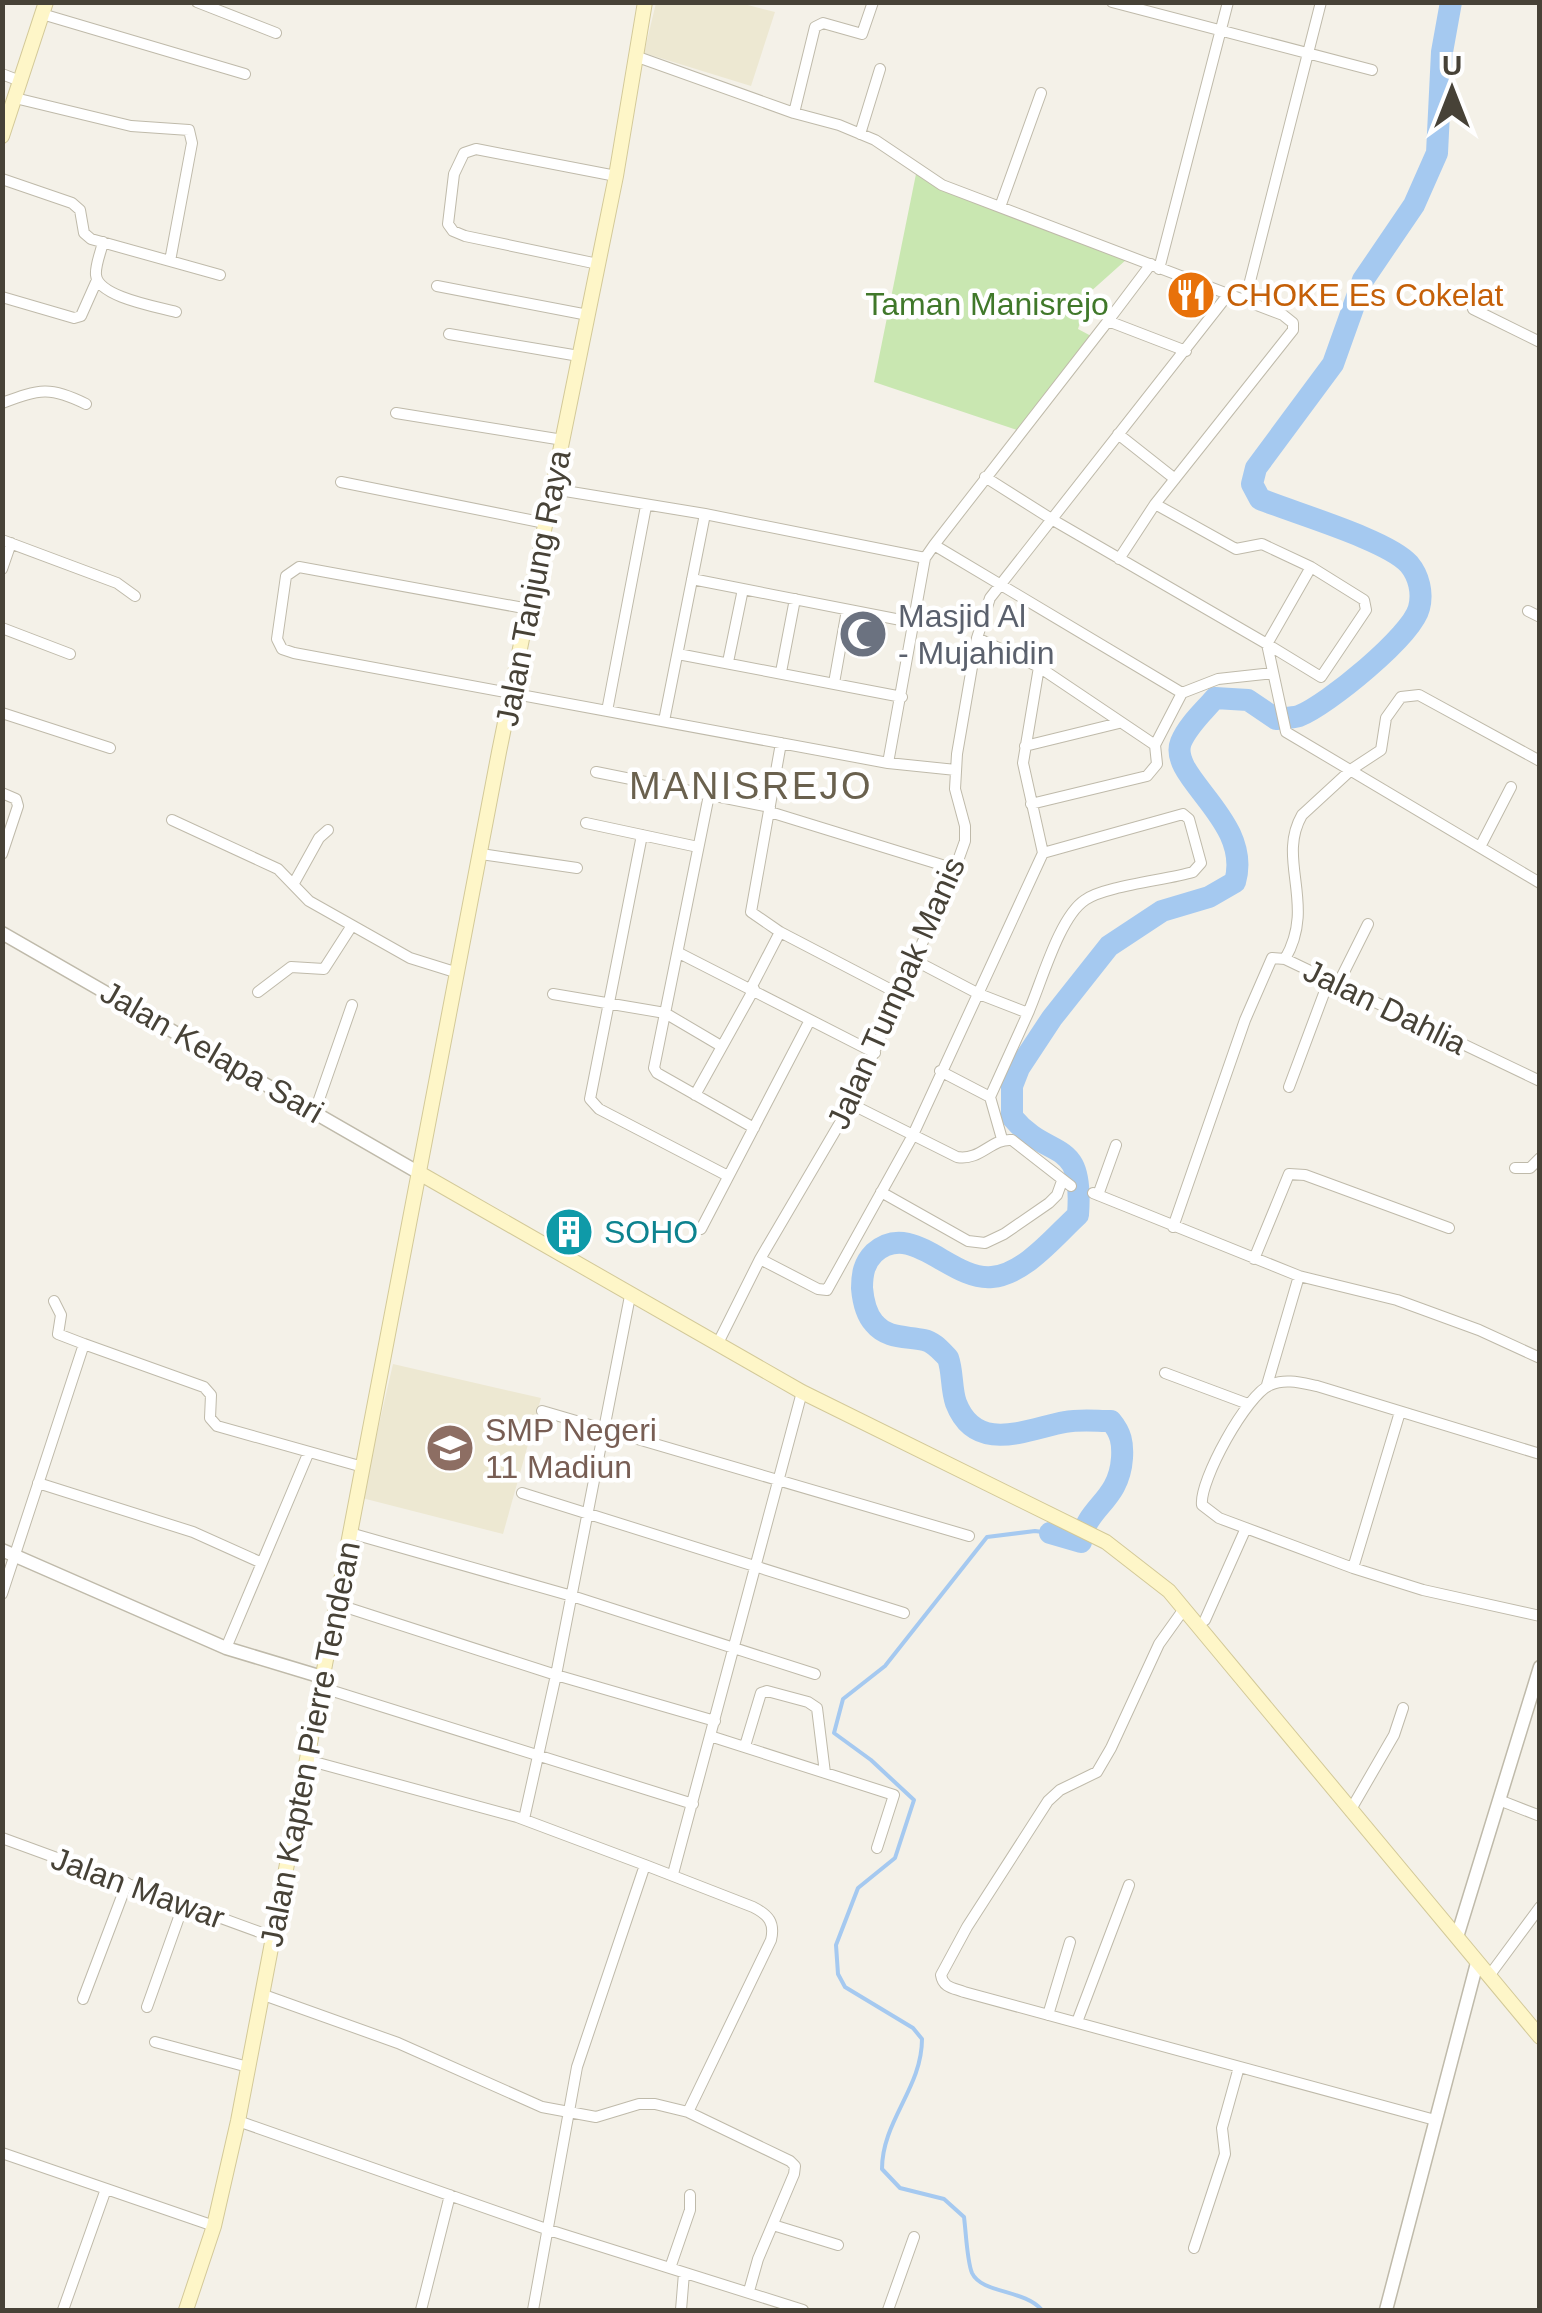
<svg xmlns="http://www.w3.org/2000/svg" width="1542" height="2313" font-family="Helvetica,sans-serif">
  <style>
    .education { fill: #ede8d2 }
    .green { fill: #c9e7b1 }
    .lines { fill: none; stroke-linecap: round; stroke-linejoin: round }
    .stream { stroke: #a5c9f0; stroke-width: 4 }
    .river { stroke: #a5c9f0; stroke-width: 22 }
    .minor-casing { stroke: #bfbaaa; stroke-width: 12 }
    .tertiary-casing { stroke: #bfbaaa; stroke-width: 15 }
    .secondary-casing { stroke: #d3c998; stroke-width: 16 }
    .minor { stroke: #fff; stroke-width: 10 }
    .tertiary { stroke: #fff; stroke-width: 12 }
    .secondary { stroke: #fef6c8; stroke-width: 14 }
    .labels { text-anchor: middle; stroke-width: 9; stroke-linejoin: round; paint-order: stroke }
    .food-label { font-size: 32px; fill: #c56008; stroke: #fff; text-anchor: start }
    .park-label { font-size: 32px; fill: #40782a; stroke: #fff }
    .street-label { font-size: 32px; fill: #474237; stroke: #fff }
    .worship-label { font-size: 32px; fill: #5b616d; stroke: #fff; text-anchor: start }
    .culture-label { font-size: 32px; fill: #0d838f; stroke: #fff; text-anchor: start }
    .education-label { font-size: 32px; fill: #785e54; stroke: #fff; text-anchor: start }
    .quarter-label { font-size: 38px; letter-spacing: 2.5px; fill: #6a614e; stroke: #fff }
  </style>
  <rect width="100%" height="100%" fill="#f4f1e8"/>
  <path class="education" d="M 656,3 L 740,3 L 775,12 L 751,86 L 644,53 Z
    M 393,1364 L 541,1398 L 503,1534 L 362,1498 Z"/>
  <path class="green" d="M 916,174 L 1127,259 L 1089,293 L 1078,329 L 1093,337 L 1017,430 L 874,382 Z"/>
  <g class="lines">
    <path class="stream" d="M 1042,2310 C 1024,2289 982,2294 972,2273 C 967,2261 966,2232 964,2217 L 944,2199 L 900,2188 L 882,2169 C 882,2121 922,2088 922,2039 L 913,2028 L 845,1987 L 838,1974 L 836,1945 L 858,1888 L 895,1858 L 914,1800 L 871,1760 L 834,1733 L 843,1699 L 885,1666 L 987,1537 L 1035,1531 L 1050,1533"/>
    <path class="river" d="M 1050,1533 L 1081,1542 C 1086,1506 1119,1502 1122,1458 C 1123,1443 1121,1433 1111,1421 C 1096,1421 1080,1419 1065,1422 C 1027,1429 976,1455 956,1403 C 951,1389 953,1372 948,1358 C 941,1351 934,1342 924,1340 C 906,1336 887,1339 874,1323 C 866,1314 863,1300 862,1288 C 862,1274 864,1263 874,1253 C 912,1219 950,1281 992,1277 C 1025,1274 1055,1236 1078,1215 C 1084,1134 1050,1163 1012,1117 L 1012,1086 L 1019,1068 L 1052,1018 L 1109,946 L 1162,911 L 1209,897 L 1235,882 C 1253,820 1167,777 1181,742 C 1188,725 1204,711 1215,698 L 1248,700 L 1276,719 C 1283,718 1293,718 1299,716 C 1327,705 1412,636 1419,608 C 1423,593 1419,576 1409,564 C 1388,540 1294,513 1260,499 L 1252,484 L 1256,468 L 1333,364 L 1363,280 L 1414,205 L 1437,153 L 1442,52 L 1451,2"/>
    <g class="minor-casing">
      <path id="minor" d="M 197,2 L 276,33
        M 1112,2 L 1372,70
        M 42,14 L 245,74
        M 635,56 L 794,113 L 839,125 L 875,140 L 942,185 L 1283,315 L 1293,323 L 1293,330 L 1155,504 L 1119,559
        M 2,74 L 20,81
        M 15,98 L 131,126 L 189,130 L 192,143 L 170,261
        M 794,113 L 815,27 L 823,23 L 862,34 L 873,2
        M 860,134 L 880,69
        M 2,179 L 72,203 L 80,210 L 84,233 L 91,239 L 220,275
        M 1000,207 L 1041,93
        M 103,242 C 101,252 95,265 96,275 C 98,297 158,307 176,312
        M 598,264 L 465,236 L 453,231 L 448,224 L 454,174 L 464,153 L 476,149 L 616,176
        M 1159,269 L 1228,2
        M 437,286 L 588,315
        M 2,297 L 74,318 L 81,316 L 97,280
        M 1245,301 L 1321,2
        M 1473,309 L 1540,342
        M 1108,321 L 1151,264
        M 449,334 L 579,356
        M 2,403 C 40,389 50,386 86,404
        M 396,413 L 563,440
        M 1118,434 L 1175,479
        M 985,477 L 1053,520 L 1267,644 L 1286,732 L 1540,883
        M 341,482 L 545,523
        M 553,489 L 705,514 L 925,558
        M 1155,504 L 1236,549 L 1262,544 L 1311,567 L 1364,600 L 1366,610 L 1321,677 L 1267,644 L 1311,567
        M 2,540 L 117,583 L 135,596
        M 934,545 L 1182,693
        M 2,569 L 11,543
        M 692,579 L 916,623
        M 529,609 L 299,567 L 286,576 L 277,639 L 282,649 L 294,653 L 888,763 L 956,770
        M 1528,611 L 1540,617
        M 2,628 L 70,654
        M 977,638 L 1039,667 L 1155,745
        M 678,654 L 902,697
        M 728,662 L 743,589
        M 781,672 L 795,599
        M 834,683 L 847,610
        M 607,711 L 646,506
        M 2,713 L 110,748
        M 664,721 L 705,514
        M 781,743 L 751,912 L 780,932 L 901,995
        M 1025,746 L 1119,723
        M 888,763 L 925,558 L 934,545 L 1108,321 L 1186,351
        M 596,772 L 770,807
        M 2,793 L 16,799 L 18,806 L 2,854
        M 709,795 L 654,1068 L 657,1073 L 754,1128
        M 1031,804 L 1147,776 L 1157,764 L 1155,745 L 1182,693 L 1218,679 L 1273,673
        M 770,812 L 955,869
        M 172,820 L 278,869 L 309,901 L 410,958 L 458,973
        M 586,823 L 698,847
        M 642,835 L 590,1099 L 599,1109 L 728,1176
        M 1480,847 L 1511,787
        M 481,854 L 577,868
        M 294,883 L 319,838 L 328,830
        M 679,953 L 875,1053
        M 1285,959 C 1317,904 1276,860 1302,815 L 1352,769 L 1381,750 L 1386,718 L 1401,697 L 1419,695 L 1540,761
        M 916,961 L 979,994 L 1028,1013 C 1041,984 1059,917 1085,900 C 1104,886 1167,880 1193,872 L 1201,863 L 1189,819 L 1183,814 L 1043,853
        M 1338,984 L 1368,924
        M 751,988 L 780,932
        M 258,992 L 291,967 L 324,969 L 351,927
        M 553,994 L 665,1013 L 721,1046
        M 940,1071 L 990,1097
        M 1289,1087 L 1329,980
        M 695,1095 L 754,989
        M 851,1104 L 957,1157 C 981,1161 991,1138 1012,1140 L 1071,1186
        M 315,1111 L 352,1005
        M 1002,1139 L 990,1097 L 1029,1011
        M 1515,1168 L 1530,1168 L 1540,1158
        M 881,1192 L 968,1241 L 985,1243 L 1004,1234 L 1049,1203 L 1057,1195 L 1062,1181
        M 1093,1193 L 1299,1276 L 1397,1300 L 1479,1330 L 1540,1358
        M 1098,1195 L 1116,1145
        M 1173,1227 L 1245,1020 L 1272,958 L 1285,959 L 1540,1081
        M 701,1229 L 810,1020
        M 760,1259 L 818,1289 L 827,1290 L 912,1137 L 1043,853 L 1023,763 L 1039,667
        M 1254,1259 L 1289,1174 L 1305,1175 L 1449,1228
        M 54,1301 L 61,1315 L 58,1334 L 84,1344
        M 717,1345 L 760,1259 L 851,1104 L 955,869 L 965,841 L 965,826 L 955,789 L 957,754 L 977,638 L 990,598 L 1227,296
        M 1165,1373 L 1248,1404
        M 1267,1385 L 1299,1276
        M 542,1411 L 969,1536
        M 1540,1454 L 1317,1386 C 1302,1383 1285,1378 1270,1385 C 1247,1394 1199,1481 1202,1505 L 1219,1518 L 1353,1568 L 1423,1590 L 1540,1616
        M 38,1483 L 193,1532 L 262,1563
        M 522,1493 L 904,1613
        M 350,1533 L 572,1596 L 815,1674
        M 1353,1568 L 1400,1412
        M 2,1594 L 84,1344 L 204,1387 L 211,1395 L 210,1418 L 217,1426 L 363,1467
        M 336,1604 L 556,1675 L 715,1721
        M 1184,1609 L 1159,1644 L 1111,1748 L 1097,1772 L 1060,1790 L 1048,1801 L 967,1927 L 941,1975 C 943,1988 954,1988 964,1992 L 1435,2120
        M 1205,1620 L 1246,1528
        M 226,1648 L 308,1454
        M 320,1687 L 693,1804
        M 710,1736 L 894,1795 L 877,1848
        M 745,1746 L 761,1693 L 767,1691 L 808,1702 L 817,1708 L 825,1773
        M 307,1760 L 517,1817 L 645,1865
        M 1499,1800 L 1540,1816
        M 1350,1811 L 1394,1735 L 1403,1708
        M 524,1819 L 556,1675 L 630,1296
        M 2,1838 L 273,1937
        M 673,1874 L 802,1392
        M 1489,1976 L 1540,1907
        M 261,1994 L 398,2043 L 542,2107 L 596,2117 L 639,2104 L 655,2104 L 688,2112 L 790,2161 L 795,2166 L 794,2174 L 758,2259 L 749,2291
        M 83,1999 L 127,1883
        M 147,2007 L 183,1906
        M 1048,2015 L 1070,1942
        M 1077,2022 L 1129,1885
        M 155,2042 L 248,2067
        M 238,2121 L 549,2230 L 803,2310
        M 2,2153 L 214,2226
        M 773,2225 L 838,2245
        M 1194,2248 L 1225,2154 L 1222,2128 L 1239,2067
        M 670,2268 L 690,2210 L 690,2195
        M 63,2310 L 106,2189
        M 421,2310 L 450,2195
        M 533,2310 L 577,2067 L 645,1865 L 753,1907 C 769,1915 775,1923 771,1940 L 688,2112
        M 681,2310 L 684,2273
        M 888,2310 L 914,2237"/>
    </g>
    <g class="tertiary-casing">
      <path id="tertiary" d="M 2,933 L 421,1174
        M 2,1550 L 226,1648 L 322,1677
        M 1457,1937 L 1540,1667
        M 1386,2310 L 1477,1963"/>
    </g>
    <g class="secondary-casing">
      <path id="secondary" d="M 2,136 L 46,2
        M 421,1174 L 802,1392 L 1106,1542 L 1169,1591 L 1540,2037
        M 186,2310 L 214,2226 L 238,2121 L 499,752 L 616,176 L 645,2"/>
    </g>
    <use href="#minor" class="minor"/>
    <use href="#tertiary" class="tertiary"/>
    <use href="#secondary" class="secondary"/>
  </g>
  <defs>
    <g id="restaurant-disc" transform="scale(2.5)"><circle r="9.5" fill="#e8710a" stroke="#fff"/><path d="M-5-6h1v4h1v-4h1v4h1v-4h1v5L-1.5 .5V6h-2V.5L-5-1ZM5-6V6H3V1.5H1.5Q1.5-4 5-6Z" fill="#fff"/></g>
    <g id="mosque-disc" transform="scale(2.5)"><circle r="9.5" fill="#6b7280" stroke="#fff"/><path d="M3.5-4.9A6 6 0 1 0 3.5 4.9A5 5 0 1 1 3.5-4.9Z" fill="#fff"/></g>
    <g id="building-disc" transform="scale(2.5)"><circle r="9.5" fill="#0f9aa8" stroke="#fff"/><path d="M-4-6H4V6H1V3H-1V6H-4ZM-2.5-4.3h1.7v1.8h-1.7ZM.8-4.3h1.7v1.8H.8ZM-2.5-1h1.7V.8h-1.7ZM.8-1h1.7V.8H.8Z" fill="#fff"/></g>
    <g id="school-disc" transform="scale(2.5)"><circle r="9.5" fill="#8d6e63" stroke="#fff"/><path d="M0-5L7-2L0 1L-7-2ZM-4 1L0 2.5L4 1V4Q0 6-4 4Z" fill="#fff"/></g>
  </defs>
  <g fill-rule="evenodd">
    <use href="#restaurant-disc" x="1191" y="295"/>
    <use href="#mosque-disc" x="863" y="634"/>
    <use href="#building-disc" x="569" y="1232"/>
    <use href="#school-disc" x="450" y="1448"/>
  </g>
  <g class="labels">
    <g class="food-label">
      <text x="1226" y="306">CHOKE Es Cokelat</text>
    </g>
    <g class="park-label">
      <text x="987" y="315">Taman Manisrejo</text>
    </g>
    <g class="street-label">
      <text transform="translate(533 588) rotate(-79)" y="11">Jalan Tanjung Raya</text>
      <text transform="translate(896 993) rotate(-66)" y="11">Jalan Tumpak Manis</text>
      <text transform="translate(1385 1007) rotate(26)" y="11">Jalan Dahlia</text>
      <text transform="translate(212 1052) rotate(30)" y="11">Jalan Kelapa Sari</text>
      <text transform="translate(310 1744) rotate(-79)" y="11">Jalan Kapten Pierre Tendean</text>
      <text transform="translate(138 1888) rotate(20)" y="11">Jalan Mawar</text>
    </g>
    <g class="worship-label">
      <text x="898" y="627">Masjid Al<tspan x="898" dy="37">- Mujahidin</tspan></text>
    </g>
    <g class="culture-label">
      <text x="604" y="1243">SOHO</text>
    </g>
    <g class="education-label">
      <text x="485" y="1441">SMP Negeri<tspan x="485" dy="37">11 Madiun</tspan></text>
    </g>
    <g class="quarter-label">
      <text x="751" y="799">MANISREJO</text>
    </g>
  </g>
  <rect width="1542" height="2313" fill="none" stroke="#474237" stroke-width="10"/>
  <g transform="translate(1452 90)" stroke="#ffffff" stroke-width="8" paint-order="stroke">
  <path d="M0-8L18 38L0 25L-18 38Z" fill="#474237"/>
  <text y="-15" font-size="28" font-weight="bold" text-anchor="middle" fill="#474237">U</text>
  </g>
</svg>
